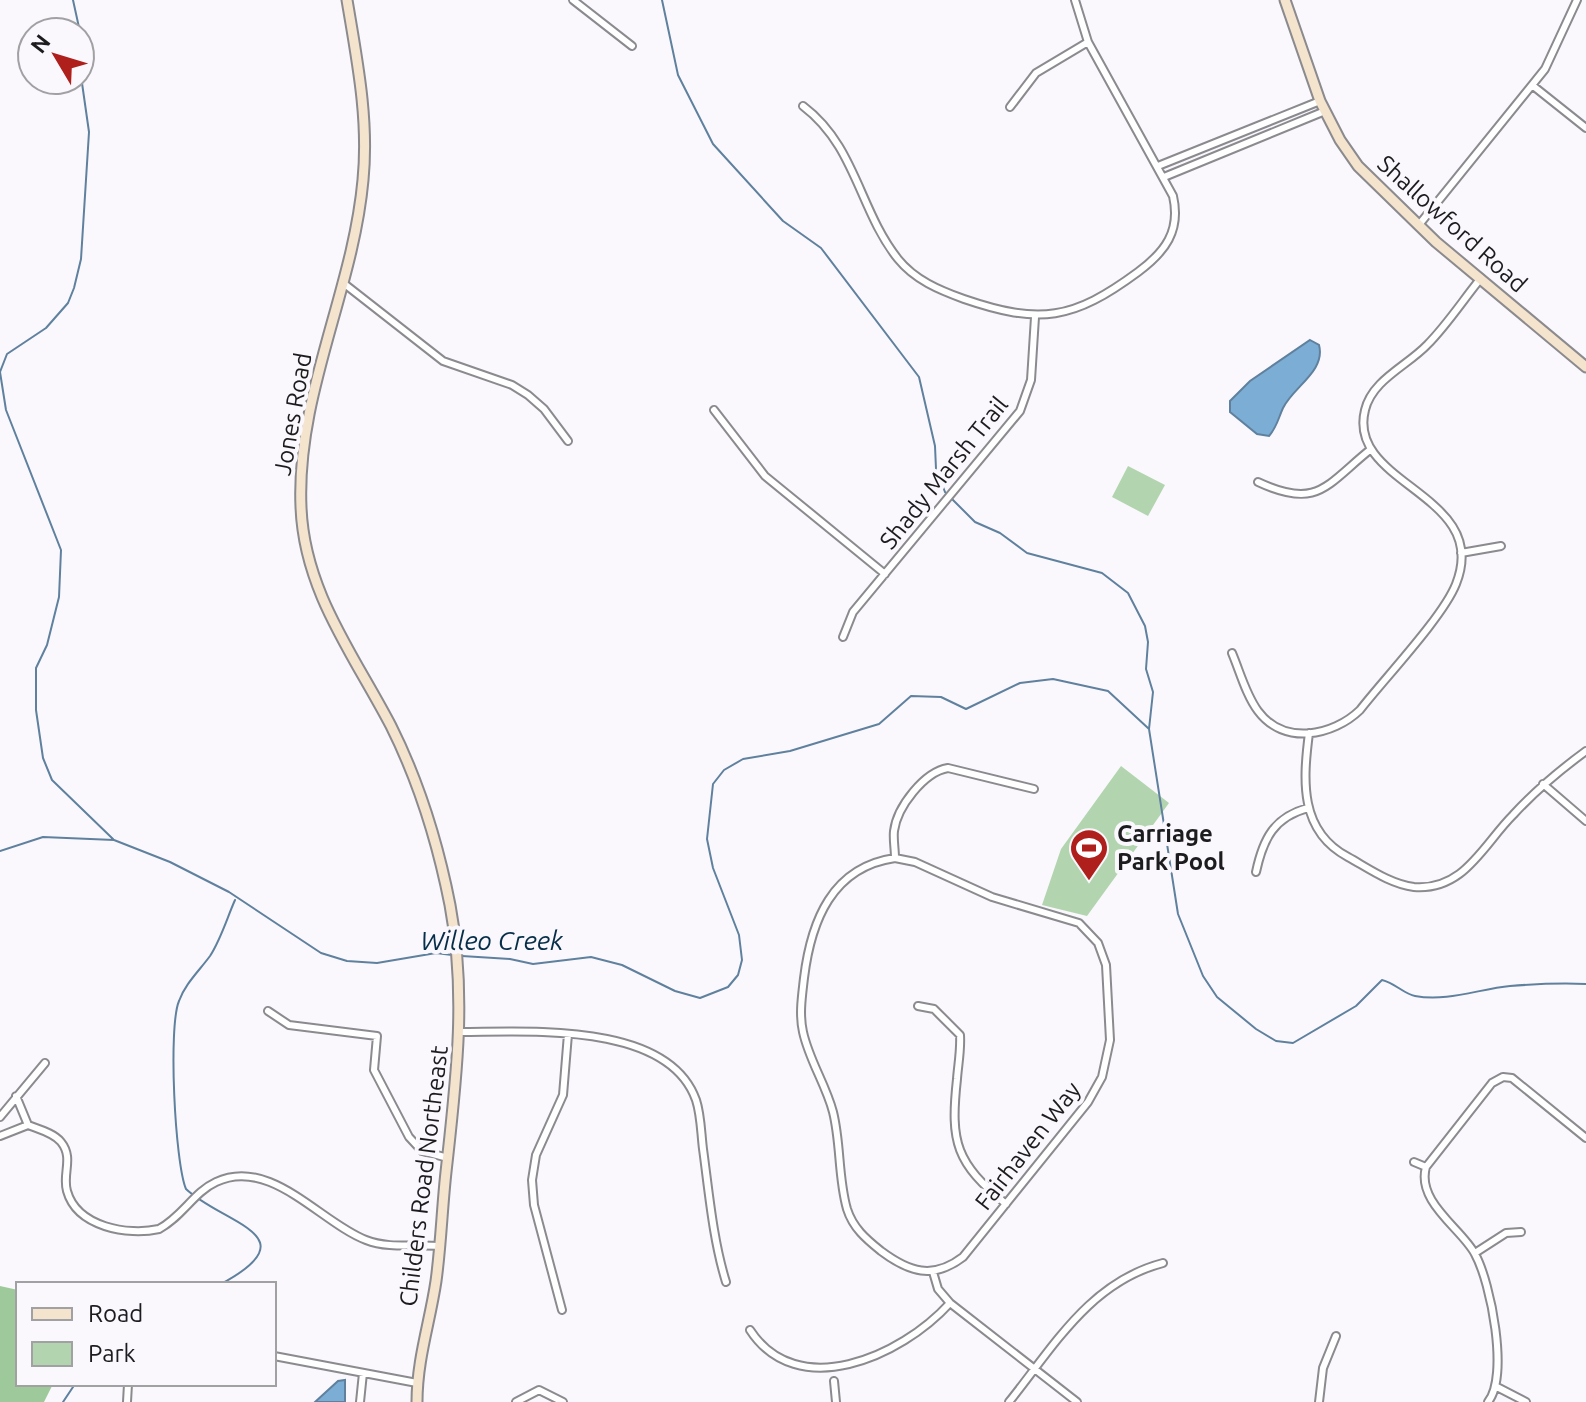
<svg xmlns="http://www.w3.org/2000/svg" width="1586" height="1402" font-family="Ubuntu,sans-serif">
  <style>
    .green { fill: #b2d5af }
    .forest { fill: #9ec99b }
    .water { fill: #7cadd5; stroke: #5f819e; stroke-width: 2 }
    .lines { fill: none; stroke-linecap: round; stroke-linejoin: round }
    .stream { stroke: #5f819e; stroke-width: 2 }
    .street-casing { stroke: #8b8a8e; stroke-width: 10 }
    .secondary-casing { stroke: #8b8a8e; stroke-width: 13 }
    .street { stroke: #fff; stroke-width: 6 }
    .secondary { stroke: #f4e3cd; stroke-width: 9 }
    .labels { text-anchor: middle; stroke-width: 8; stroke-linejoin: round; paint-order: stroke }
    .street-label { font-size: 24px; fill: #1c1b1d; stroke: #faf8fd }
    .poi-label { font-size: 24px; font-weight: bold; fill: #1c1b1d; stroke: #faf8fd; text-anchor: start }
    .water-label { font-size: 26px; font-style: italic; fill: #072e49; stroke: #faf8fd }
  </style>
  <rect width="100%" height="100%" fill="#faf8fd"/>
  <path class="green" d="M 1128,466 L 1165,485 L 1148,516 L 1112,497 Z
    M 1121,766 L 1169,803 L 1087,916 L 1042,905 L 1061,849 Z"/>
  <path class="forest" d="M 0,1286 L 18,1290 L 18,1384 L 53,1384 L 44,1402 L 0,1402 Z"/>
  <path class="water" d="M 1310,340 L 1319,345 C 1326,371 1293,387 1283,408 C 1278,419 1277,427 1269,436 L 1257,434 L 1230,412 L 1230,401 L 1250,381 Z
    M 345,1380 L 345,1402 L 315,1402 L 338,1381 Z"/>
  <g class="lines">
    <path class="stream" d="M 73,0 L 80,32
      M 662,0 L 678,75 L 713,144 L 783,221 L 821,248 L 919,377 L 935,446 L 936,469 L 945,492 L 975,522 L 1000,533 L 1027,553 L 1102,573 L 1128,593 L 1145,626 L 1148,642 L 1146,669 L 1153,692 L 1149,729
      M 80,34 L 80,40
      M 80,69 L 89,132 L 81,259 L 74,288 L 68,303 L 46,328 L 7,354 L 0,372 L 6,410 L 61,550 L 59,597 L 47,645 L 36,668 L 36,710 L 43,758 L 52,780 L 113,839
      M 0,851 L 43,837 L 114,840 L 170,862 L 229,892 L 321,953 L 347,961 L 377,963 L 436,953 L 452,955
      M 462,956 L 510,959 L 533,964 L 591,957 L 622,965 L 675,991 L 700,998 L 728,987 L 738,975 L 742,960 L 739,935 L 713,868 L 707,839 L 713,784 L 724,770 L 743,759 L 790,751 L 879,724 L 911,696 L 941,697 L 966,709 L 1020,683 L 1053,679 L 1108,691 L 1149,729 L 1178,914 L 1203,976 L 1217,997 L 1256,1029 L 1276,1041 L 1293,1043 L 1356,1006 L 1382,980 C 1395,983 1404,994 1415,996 C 1447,1002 1479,989 1510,986 C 1535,984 1561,983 1586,984
      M 221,1284 C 312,1235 223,1224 186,1189 C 175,1163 168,1027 179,1001 C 185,984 199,971 210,956 C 221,939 227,918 235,900
      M 63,1402 L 75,1384"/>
    <g class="street-casing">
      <path id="street" d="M 573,0 L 632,46
        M 1532,85 L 1586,128
        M 803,106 C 856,146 859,210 898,259 C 915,280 939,290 964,299 C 1040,325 1073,320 1138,272 C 1165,252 1181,231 1173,196 L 1088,42 L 1075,0
        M 1010,107 L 1036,73 L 1088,42
        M 1158,166 L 1320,101
        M 1164,177 L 1325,111
        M 1418,226 L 1545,69 L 1577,0
        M 342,282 L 443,361 L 512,385 L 528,395 L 544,409 L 568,441
        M 714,410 L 765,476 L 885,574
        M 1258,482 C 1318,510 1326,485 1371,449
        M 1461,553 L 1501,546
        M 843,637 L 853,612 L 1020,411 L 1031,380 L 1035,317
        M 1232,653 C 1240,672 1246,695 1258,711 C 1284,746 1333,736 1360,710 C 1384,679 1443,617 1456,584 C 1492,494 1346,485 1365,410 C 1372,380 1407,366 1427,345 C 1447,325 1463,300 1481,278
        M 1309,733 C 1303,780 1299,831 1348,857 C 1368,868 1390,884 1414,887 C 1464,891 1483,845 1513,815 C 1535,791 1560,770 1586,751
        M 1543,784 L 1586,821
        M 895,858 L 915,862 L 992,897 L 1079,923 L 1098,943 L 1106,965 L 1110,1040 L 1102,1077 L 1088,1102 L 963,1257 C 933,1280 909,1272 881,1251 C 866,1239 853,1228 847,1209 C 838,1178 841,1144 833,1112 C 826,1085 809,1060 803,1032 C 799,1014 802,996 804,978 C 811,921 832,867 895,858 Z
        M 895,858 C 895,849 893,839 894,831 C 897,807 924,772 948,768 L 1034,789
        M 1256,872 C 1263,839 1274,817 1308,808
        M 918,1006 L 934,1009 L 960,1035 C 961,1050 958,1065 957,1079 C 950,1143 956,1163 1006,1204
        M 268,1011 L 289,1025 L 377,1036 L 374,1070 L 409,1137 L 422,1151 L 448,1158
        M 461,1032 C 527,1032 668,1021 696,1100 C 701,1115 701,1133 703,1149 C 709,1193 713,1240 726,1282
        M 16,1096 L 28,1125
        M 0,1117 L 45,1063
        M 0,1136 L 28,1125 C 38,1129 54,1133 61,1142 C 74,1158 62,1174 67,1191 C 77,1227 128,1236 159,1229 C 182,1217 194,1192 216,1182 C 270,1156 321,1223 366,1240 C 389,1249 415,1244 439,1246
        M 1414,1162 L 1426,1167
        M 1475,1253 L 1506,1233 L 1521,1232
        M 933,1272 L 938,1289 L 950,1303 L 1077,1402
        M 562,1310 L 534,1205 L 532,1180 L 536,1155 L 563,1095 L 568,1034
        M 750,1330 C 797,1402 900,1358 950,1303
        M 274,1356 L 417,1383
        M 834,1381 L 836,1402
        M 1497,1387 L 1526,1402
        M 127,1402 L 128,1384
        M 360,1402 L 363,1373
        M 516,1402 L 539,1390 L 563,1402
        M 1009,1402 C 1054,1346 1090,1282 1163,1263
        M 1319,1402 L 1323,1368 L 1336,1336
        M 1488,1402 C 1509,1376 1491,1283 1475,1254 C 1462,1229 1416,1202 1426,1167 L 1492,1083 L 1503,1077 L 1512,1078 L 1586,1138"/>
    </g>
    <g class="secondary-casing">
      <path id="secondary" d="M 347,0 C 357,60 369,119 363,180 C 353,291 296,395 301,507 C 304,591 354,655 391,726 C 419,782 438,844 450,905 C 467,995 456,1082 446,1172 C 442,1208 441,1245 436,1281 C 430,1322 417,1359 417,1402
        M 1285,0 L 1320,101 L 1340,140 L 1358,166 L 1436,242 L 1586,367"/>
    </g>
    <use href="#street" class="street"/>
    <use href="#secondary" class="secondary"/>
  </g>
  <defs>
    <g id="stadium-pin" transform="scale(2)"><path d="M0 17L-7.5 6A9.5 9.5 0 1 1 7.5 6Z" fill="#af1f1c" stroke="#faf8fd"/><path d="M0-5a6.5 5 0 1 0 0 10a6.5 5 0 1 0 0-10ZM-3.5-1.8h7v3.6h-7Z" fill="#fff"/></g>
  </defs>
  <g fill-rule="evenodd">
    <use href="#stadium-pin" x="1089" y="848"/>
  </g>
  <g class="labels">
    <g class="street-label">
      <text transform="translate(1452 224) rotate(42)" y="8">Shallowford Road</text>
      <text transform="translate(293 414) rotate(-80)" y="8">Jones Road</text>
      <text transform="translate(944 473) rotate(-51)" y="8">Shady Marsh Trail</text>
      <text transform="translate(1028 1146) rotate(-52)" y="8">Fairhaven Way</text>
      <text transform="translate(424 1176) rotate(-83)" y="8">Childers Road Northeast</text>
    </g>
    <g class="poi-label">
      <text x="1117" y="842">Carriage<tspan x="1117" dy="28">Park Pool</tspan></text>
    </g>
    <g class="water-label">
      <text x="492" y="950">Willeo Creek</text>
    </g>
  </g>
  <rect x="16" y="1282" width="260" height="104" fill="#faf8fd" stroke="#a1a0a3" stroke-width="2"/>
  <rect x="32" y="1308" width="40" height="12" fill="#f4e3cd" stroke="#a1a0a3" stroke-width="2"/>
  <text x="88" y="1322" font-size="24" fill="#1c1b1d">Road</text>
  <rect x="32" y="1342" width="40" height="24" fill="#b2d5af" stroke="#a1a0a3" stroke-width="2"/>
  <text x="88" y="1362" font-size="24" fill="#1c1b1d">Park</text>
  <g transform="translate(56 56) rotate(308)"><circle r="38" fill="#faf8fd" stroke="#a1a0a3" stroke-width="2"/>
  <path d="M0-6L14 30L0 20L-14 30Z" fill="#af1f1c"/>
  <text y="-12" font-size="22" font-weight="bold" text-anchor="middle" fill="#1c1b1d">N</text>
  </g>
</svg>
